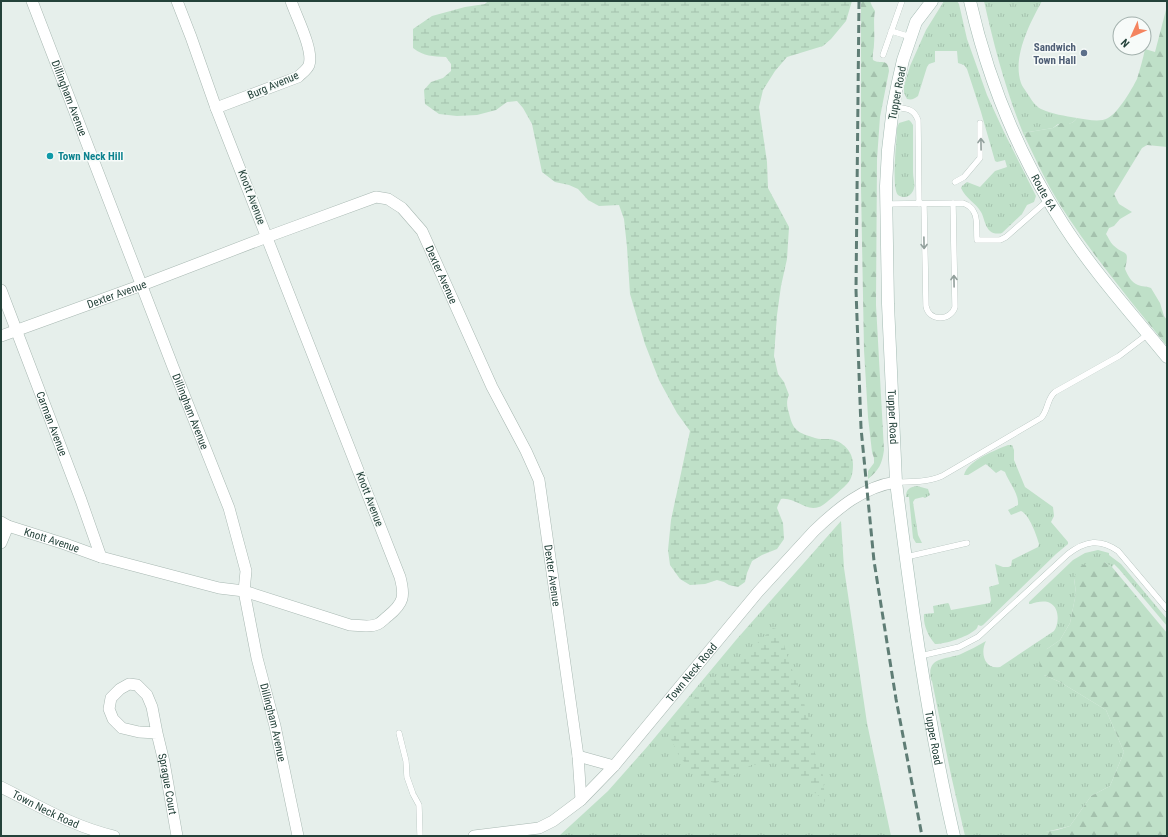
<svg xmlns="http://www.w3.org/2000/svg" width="1168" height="837" font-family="'Roboto Condensed',sans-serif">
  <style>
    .grass { fill: url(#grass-tufts) }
    .forest { fill: url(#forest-firs) }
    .wetland { fill: url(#wetland-marsh) }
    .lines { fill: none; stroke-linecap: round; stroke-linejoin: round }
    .service-casing { stroke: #a8b8b2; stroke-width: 6 }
    .minor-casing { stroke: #a8b8b2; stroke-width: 12 }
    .secondary-casing { stroke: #a4bbb3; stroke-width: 13 }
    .service { stroke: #fff; stroke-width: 5.5 }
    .minor { stroke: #fff; stroke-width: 11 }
    .secondary { stroke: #fff; stroke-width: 12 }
    .rail { stroke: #5f7d75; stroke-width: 3; stroke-dasharray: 8 4; stroke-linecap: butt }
    .oneway { stroke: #92a09c }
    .service-dot { fill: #5c6f8a; stroke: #f7fbf9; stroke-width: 1.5 }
    .culture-dot { fill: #0f9aa8; stroke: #f7fbf9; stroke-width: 1.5 }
    .labels { text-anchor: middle; stroke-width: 3; stroke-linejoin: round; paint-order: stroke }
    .service-label { font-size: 11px; font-weight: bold; fill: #4e5e75; stroke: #f7fbf9; text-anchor: end }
    .street-label { font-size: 11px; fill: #24423a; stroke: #f7fbf9 }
    .culture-label { font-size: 11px; font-weight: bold; fill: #0d838f; stroke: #f7fbf9; text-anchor: start }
  </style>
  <defs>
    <pattern id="grass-tufts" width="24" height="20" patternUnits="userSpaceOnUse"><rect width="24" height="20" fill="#bfe0c8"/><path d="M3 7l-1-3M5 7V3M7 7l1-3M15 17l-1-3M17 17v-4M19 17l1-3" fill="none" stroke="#a4c1ad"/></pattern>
    <pattern id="forest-firs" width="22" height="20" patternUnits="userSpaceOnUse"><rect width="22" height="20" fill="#bfe0c8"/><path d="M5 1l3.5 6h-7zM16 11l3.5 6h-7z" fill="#a4c1ad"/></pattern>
    <pattern id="wetland-marsh" width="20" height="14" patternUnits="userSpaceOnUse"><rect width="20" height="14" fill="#bfe0c8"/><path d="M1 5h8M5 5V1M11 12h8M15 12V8" fill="none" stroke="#a4c1ad"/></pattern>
  </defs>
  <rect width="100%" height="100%" fill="#e6efeb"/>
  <path class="grass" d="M 944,1 L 957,1 L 959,4 L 967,39 L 987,95 L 1004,132 L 1036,196 L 1034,202 L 1027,205 L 1022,214 L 1002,233 C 998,234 993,234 990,231 C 985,227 984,217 981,212 C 975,202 966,199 961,188 L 962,186 L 967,182 L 980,187 L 995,171 L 1007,167 L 1005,160 L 997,162 L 995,161 L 981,112 L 967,69 L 964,65 L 958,63 L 957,51 L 935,51 L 935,62 L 929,64 L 927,67 L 918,96 C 914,99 912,100 907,99 L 904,93 L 904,86 L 910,66 L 926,30 Z
    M 984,1 L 1042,1 C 1030,23 1012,57 1021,83 C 1022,86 1025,90 1027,93 C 1031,99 1035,106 1041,109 C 1052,114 1065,116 1077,118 C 1072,125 1066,125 1058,124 L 1053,128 L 1023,133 C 1006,91 994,46 984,1 Z
    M 909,120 L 911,122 L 913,125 C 913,141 913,157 913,172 C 913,179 916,185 913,191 C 910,197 904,199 898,195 C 891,187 897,140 897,128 L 899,123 Z
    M 1008,445 L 1012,445 L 1014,450 L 1014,460 L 1025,487 L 1053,507 L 1054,516 L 1051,522 L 1068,542 L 1068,544 L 1056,554 L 983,625 L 981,626 L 978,625 C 978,626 977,629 975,630 C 967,637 946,644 935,644 C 928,636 923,625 924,614 L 934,613 L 933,606 L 948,603 L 949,604 L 951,610 L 990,603 L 991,600 L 989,587 L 999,584 L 995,564 L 1003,567 L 1008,567 L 1011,566 L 1012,560 L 1038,547 L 1039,544 C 1037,536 1029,514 1021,511 L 1011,515 L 1008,510 L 1018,505 C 1019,493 1009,483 1005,472 L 1001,470 L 996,473 L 986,464 L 968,475 L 964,475 C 968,460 996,450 1008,445 Z
    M 917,486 L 928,489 L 930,495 L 925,498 L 923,497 L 915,499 L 913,502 L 918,535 L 922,543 L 916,543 L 913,538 L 909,497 L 906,497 C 906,489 910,487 917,486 Z
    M 841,521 L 844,568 L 867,723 L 891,836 L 559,836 L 608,791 L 647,747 L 736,640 Z
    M 1098,550 L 1109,553 L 1109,555 L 1121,564 L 1167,619 L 1167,626 L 1119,569 L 1114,564 L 1112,567 L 1104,562 L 1074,579 L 1076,593 L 1070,623 L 1060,640 L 1047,649 L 1044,675 L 1060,682 L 1106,710 L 1124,752 L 1110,786 L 1091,796 L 1070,826 C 1061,829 1046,830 1039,836 L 965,836 L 951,775 L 932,681 L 931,680 C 926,656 946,660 961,654 C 969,650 978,646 986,641 C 980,652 984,670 1000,667 L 1054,631 C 1059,624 1060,608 1050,603 C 1045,600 1036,602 1031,604 L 1029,604 L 1029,602 L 1073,560 L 1085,553 Z"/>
  <path class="forest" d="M 861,1 L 870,1 L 872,6 L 875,11 C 873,21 875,33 874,44 C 874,50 872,54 873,60 C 880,65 888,57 889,71 L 880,117 L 877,159 L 876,305 L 884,450 C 882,464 879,470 868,479 L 868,471 L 874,463 L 874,458 L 872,452 L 868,417 L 864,350 L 861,188 Z
    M 1167,6 L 1167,147 L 1147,145 L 1142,148 L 1114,194 L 1119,204 L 1132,212 L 1120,219 L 1114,226 L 1109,228 L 1106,234 C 1108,237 1110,242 1113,245 C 1125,257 1130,247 1125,269 C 1128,276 1131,282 1138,285 C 1142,287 1147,286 1151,288 L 1160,303 L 1164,316 L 1167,320 L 1167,346 C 1133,304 1098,262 1068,217 C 1050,191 1037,162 1023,133 L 1053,128 L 1061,123 C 1068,125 1073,124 1077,118 C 1086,119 1099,123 1108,118 C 1118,113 1132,89 1137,79 C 1140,69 1143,59 1145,49 L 1155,52 Z
    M 1093,562 L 1104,562 L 1112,567 L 1167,633 L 1167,836 L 1039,836 L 1044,832 L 1057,830 L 1070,826 L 1091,796 L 1110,786 L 1124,752 L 1106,710 L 1060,682 L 1044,675 L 1040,669 L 1039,658 L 1047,649 L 1060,640 L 1070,623 L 1076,593 L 1074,578 L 1077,571 L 1082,565 Z"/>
  <path class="wetland" d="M 488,1 L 852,1 L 846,21 L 831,39 L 823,46 L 787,57 L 775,71 L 763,90 L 759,107 L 767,162 L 768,188 L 789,227 L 787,259 L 781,286 L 777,315 L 774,356 L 778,374 L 784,382 L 789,395 C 786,401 787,407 789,413 C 792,427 796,432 809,436 C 813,437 817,439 821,439 C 824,439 827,439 830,439 C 843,441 853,452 853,464 C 853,472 852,479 847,484 C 842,489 824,506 819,507 C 805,512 796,497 781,499 L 778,505 L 777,508 L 783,523 L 784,539 L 777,549 L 762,555 L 752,561 L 747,573 L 745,582 L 738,587 L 729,585 L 724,582 L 717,580 L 705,584 L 690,585 L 680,579 L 670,565 L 668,550 L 671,520 L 690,431 L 677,413 L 659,380 L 645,344 L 630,294 L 627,247 L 624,219 L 619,205 L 599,206 L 588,200 L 578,189 L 569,185 L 555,182 L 542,172 L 532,124 L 523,108 L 517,101 L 507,102 L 496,110 L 477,115 L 457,116 L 439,114 L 425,104 L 424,90 L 431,82 L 443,78 L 451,71 L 451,64 L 446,57 C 432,56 425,57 413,48 L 413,29 L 432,16 L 465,7 L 485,4 Z
    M 773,628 L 780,630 L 787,655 L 808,715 L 811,742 L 823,775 L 825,802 L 796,775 L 777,763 L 751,765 L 726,780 L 715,783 L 699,779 L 679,756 L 669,735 L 671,723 L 711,680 L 745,655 Z"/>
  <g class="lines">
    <g class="service-casing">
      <path id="service" d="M 891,31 L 911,37
        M 883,55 L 902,1
        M 893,107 C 905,109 913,107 918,120 L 919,204
        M 955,182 L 964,177 L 980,158 L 980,123
        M 886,204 L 963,203 C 980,209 976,225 977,240 L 1000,240 L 1006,237 L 1048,200
        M 924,204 L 926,306 C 929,322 951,321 955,307 L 953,203
        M 896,482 C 912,482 928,482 942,476 L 1041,418 C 1048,411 1047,398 1055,392 L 1119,356 L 1148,334
        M 906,557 L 967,543
        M 920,656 L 959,647 L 978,637 L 1068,554 C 1085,541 1100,538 1118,551 L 1167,609
        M 399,733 L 406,761 L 407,777 L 413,794 L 419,805 L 420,836"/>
    </g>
    <g class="minor-casing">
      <g id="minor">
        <path id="s1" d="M 32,1 L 173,367 L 229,508 L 246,571 L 244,591 L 257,658 L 275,726 L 298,836"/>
        <path d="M 216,108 L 298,77 C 302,73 307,70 309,65 C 314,50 296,16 291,1"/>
        <path id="s2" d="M 1,290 L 81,500 L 101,557"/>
        <path id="s3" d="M 1,336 L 142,285 L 267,237 L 376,197 L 388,199 L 402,208 L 422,231 L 492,387 L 526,451 L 539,480 L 578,756 L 614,766"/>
        <path id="s4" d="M 1,522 L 8,526 L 65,544 L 101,557 L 219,588 L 244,591 L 350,625 C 359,625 370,628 378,624 C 382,622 385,618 388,616 C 404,603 405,596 400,577 L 216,108 L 191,37 L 177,1"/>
        <path d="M 1,543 L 8,526"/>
        <path id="s5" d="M 157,733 L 139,732 L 122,728 L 113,719 L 109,709 L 111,698 L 120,689 L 129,684 L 137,685 L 147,695 L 152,707 L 157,733 L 164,762 L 177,836"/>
        <path d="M 578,756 L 581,800"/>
        <path id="s6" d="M 1,787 C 37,805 74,827 114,836"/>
        <path id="s7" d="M 474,836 L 539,828 L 553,821 L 581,800 L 614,766 L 758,592 L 814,531 C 838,508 863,487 896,482"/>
      </g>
    </g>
    <g class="secondary-casing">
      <g id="secondary">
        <path id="s8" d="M 932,1 L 916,22 L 903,60 L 898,82 L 893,107 L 888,150 L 886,186 L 888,304 L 896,482 C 911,601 927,720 954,836"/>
        <path id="s9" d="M 970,1 C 988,80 1019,156 1063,224 C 1093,271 1132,314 1167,357"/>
      </g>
    </g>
    <use href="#service" class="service"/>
    <use href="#minor" class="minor"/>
    <use href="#secondary" class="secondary"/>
    <path class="rail" d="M 859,1 L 856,290 L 861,428 L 874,561 L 896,699 L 922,836"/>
  </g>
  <defs><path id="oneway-shaft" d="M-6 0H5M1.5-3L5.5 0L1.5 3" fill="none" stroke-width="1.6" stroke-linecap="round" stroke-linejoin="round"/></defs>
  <g class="oneway">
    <use href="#oneway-shaft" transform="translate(981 144) rotate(-91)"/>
    <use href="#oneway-shaft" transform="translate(924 243) rotate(89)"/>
    <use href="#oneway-shaft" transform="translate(954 281) rotate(-91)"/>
  </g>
  <circle class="service-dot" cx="1084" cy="53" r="4"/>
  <circle class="culture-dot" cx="50" cy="156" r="4"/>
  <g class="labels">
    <g class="service-label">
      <text x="1076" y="51">Sandwich<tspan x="1076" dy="13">Town Hall</tspan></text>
    </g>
    <g class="street-label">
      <text transform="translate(273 85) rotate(-23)" y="4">Burg Avenue</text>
      <text transform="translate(897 93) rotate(-79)" y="4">Tupper Road</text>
      <text dy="4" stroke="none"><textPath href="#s1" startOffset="104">Dillingham Avenue</textPath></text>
      <text dy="4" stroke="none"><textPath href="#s9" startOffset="206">Route 6A</textPath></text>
      <text transform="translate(252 197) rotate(69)" y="4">Knott Avenue</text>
      <text dy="4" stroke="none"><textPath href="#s3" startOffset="507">Dexter Avenue</textPath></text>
      <text dy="4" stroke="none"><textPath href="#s3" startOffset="123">Dexter Avenue</textPath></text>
      <text dy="4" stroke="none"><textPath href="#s1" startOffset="440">Dillingham Avenue</textPath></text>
      <text dy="4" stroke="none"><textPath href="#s8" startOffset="425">Tupper Road</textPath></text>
      <text dy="4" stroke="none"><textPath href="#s2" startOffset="143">Carman Avenue</textPath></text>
      <text transform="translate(370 499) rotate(69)" y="4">Knott Avenue</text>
      <text dy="4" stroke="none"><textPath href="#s4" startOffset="54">Knott Avenue</textPath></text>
      <text dy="4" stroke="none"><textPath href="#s3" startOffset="831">Dexter Avenue</textPath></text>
      <text dy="4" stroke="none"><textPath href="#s7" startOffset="285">Town Neck Road</textPath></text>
      <text dy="4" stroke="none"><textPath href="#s1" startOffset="764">Dillingham Avenue</textPath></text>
      <text dy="4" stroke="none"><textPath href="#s8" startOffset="749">Tupper Road</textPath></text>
      <text dy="4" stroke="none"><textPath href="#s5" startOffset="207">Sprague Court</textPath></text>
      <text dy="4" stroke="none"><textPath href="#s6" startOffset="50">Town Neck Road</textPath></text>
    </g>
    <g class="culture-label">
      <text x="58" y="160">Town Neck Hill</text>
    </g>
  </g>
  <rect width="1168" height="837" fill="none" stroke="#24423a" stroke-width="4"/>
  <g transform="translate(1132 36) rotate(225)"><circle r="19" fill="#f7fbf9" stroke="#a3b1ad"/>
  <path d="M0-3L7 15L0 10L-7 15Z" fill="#f4845f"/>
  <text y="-6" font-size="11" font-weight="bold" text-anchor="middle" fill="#24423a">N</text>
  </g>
</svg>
